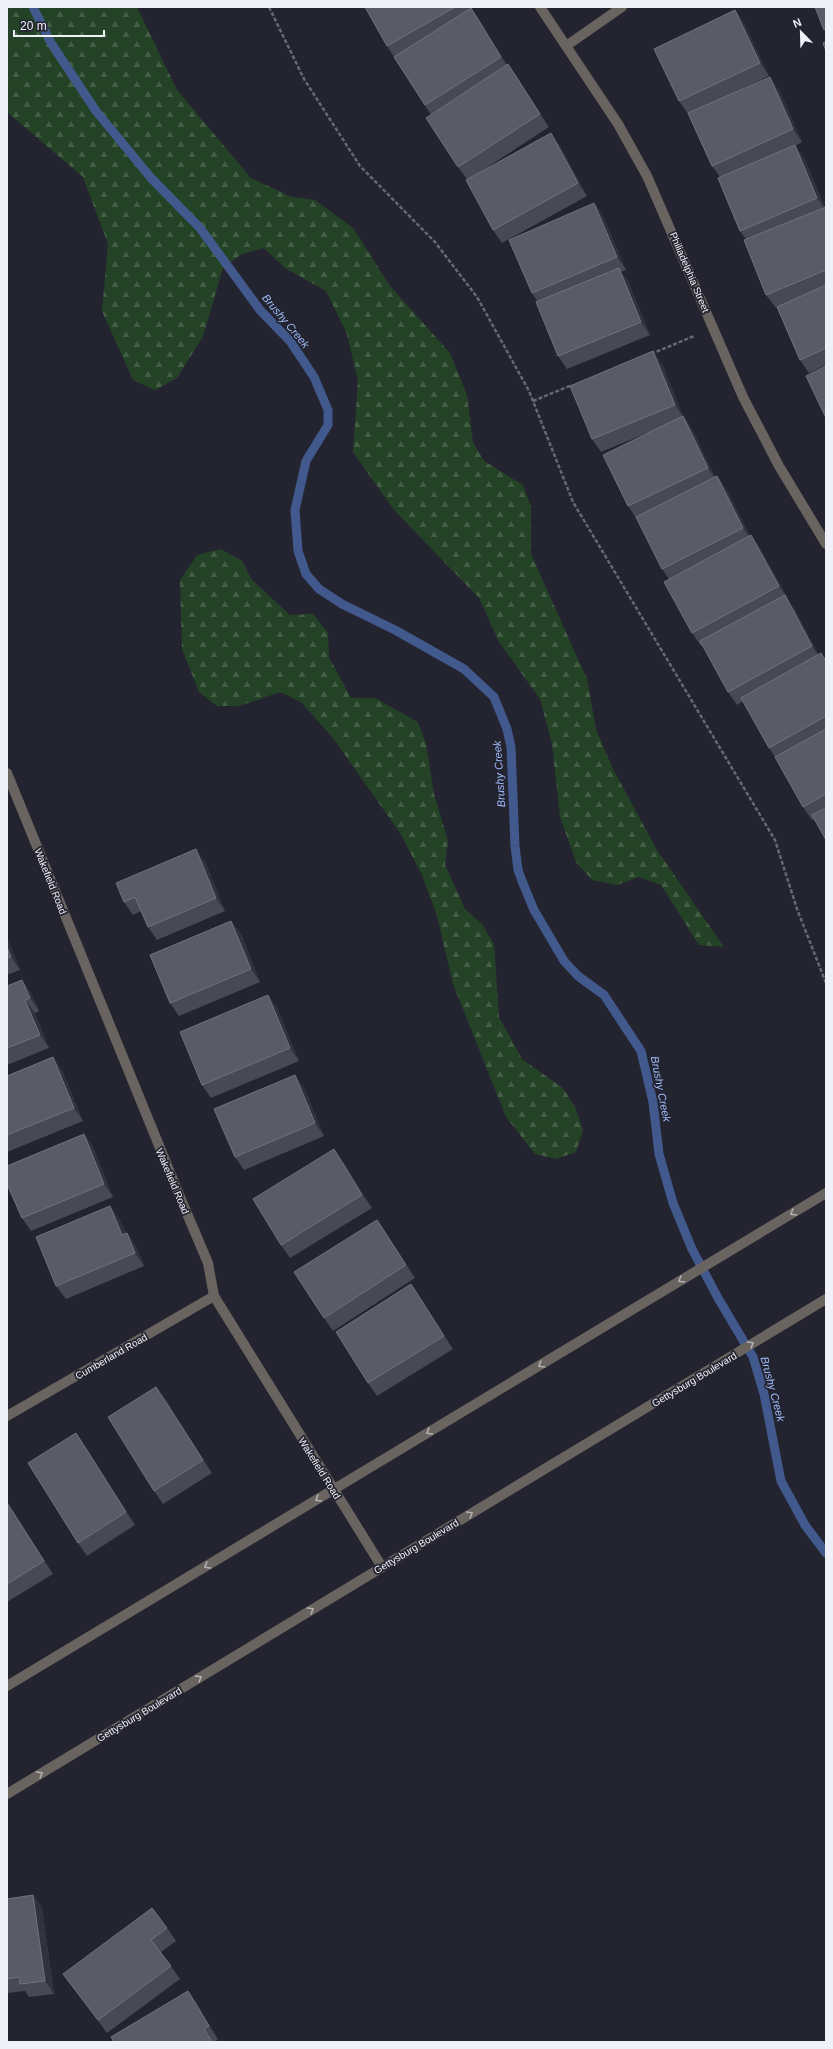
<svg xmlns="http://www.w3.org/2000/svg" width="833" height="2049" font-family="Helvetica,sans-serif">
  <style>
    .forest { fill: url(#forest-firs) }
    .lines { fill: none; stroke-linecap: round; stroke-linejoin: round }
    .stream { stroke: #41598c; stroke-width: 9 }
    .path { stroke: #686873; stroke-width: 2.5; stroke-dasharray: 4 2; stroke-linecap: butt }
    .minor { stroke: #69645f; stroke-width: 10 }
    .tertiary { stroke: #69645f; stroke-width: 10 }
    .wall { fill: #494955 }
    .shaded-wall { fill: #32323f }
    .building { fill: #5b5b67; stroke: #72727e }
    .oneway { stroke: #b3b1b3 }
    .labels { text-anchor: middle; stroke-width: 3.5; stroke-linejoin: round; paint-order: stroke }
    .street-label { font-size: 10px; fill: #f0f0f8; stroke: #242430 }
    .water-label { font-size: 11px; font-style: italic; fill: #9fbdfc; stroke: #242430 }
  </style>
  <defs>
    <pattern id="forest-firs" width="22" height="20" patternUnits="userSpaceOnUse"><rect width="22" height="20" fill="#244226"/><path d="M5 1l3.5 6h-7zM16 11l3.5 6h-7z" fill="#445e46"/></pattern>
  </defs>
  <rect width="100%" height="100%" fill="#242430"/>
  <path class="forest" d="M 7,7 L 137,7 L 177,90 L 251,178 L 292,197 L 315,200 L 353,228 L 390,286 L 450,353 L 467,395 L 473,442 L 484,461 L 523,485 L 531,507 L 531,554 L 587,679 L 596,729 L 613,769 L 657,850 L 724,947 L 699,945 L 661,885 L 639,877 L 617,885 L 592,880 L 576,862 L 560,817 L 552,744 L 540,699 L 499,642 L 479,598 L 394,510 L 353,452 L 358,381 L 347,334 L 326,291 L 285,268 L 264,248 L 242,254 L 223,268 L 203,336 L 177,378 L 155,390 L 133,380 L 102,311 L 108,244 L 83,177 L 7,112 Z
    M 221,549 L 242,561 L 252,580 L 290,615 L 313,614 L 328,633 L 329,657 L 351,698 L 375,698 L 418,722 L 426,744 L 434,794 L 448,841 L 445,865 L 465,909 L 482,924 L 494,944 L 499,1017 L 522,1059 L 563,1088 L 575,1107 L 583,1130 L 576,1152 L 556,1159 L 535,1154 L 506,1117 L 453,984 L 437,916 L 422,875 L 400,833 L 333,738 L 301,702 L 280,692 L 239,706 L 217,706 L 199,692 L 182,649 L 180,580 L 197,555 Z"/>
  <g class="lines">
    <path class="stream" d="M 33,7 L 51,43 L 96,111 L 151,178 L 200,228 L 260,310 L 290,341 L 314,377 L 328,410 L 328,425 L 306,461 L 295,510 L 298,551 L 306,574 L 319,589 L 342,604 L 395,630 L 464,669 L 494,697 L 507,729 L 511,747 L 515,846 L 518,870 L 522,881 L 534,910 L 564,961 L 578,976 L 604,995 L 641,1051 L 653,1102 L 659,1154 L 673,1203 L 692,1249 L 718,1298 L 753,1357 L 764,1394 L 781,1481 L 805,1525 L 826,1553"/>
    <path class="path" d="M 269,7 L 304,79 L 360,166 L 435,242 L 477,297 L 529,391 L 573,502 L 775,840 L 797,909 L 826,983
      M 651,354 L 694,336
      M 533,401 L 572,385"/>
    <path class="minor" d="M 540,7 L 618,124 L 647,176 L 743,397 L 779,466 L 826,544
      M 566,46 L 622,7
      M 7,773 L 180,1197 L 208,1263 L 214,1296 L 382,1567
      M 7,1416 L 214,1296"/>
    <path class="tertiary" d="M 7,1686 L 826,1193
      M 7,1794 L 826,1299"/>
  </g>
  <path class="wall" d="M 365,7 L 468,7 L 469,9 L 471,8 L 480,21 L 507,65 L 517,77 L 549,127 L 480,172 L 560,146 L 587,196 L 502,243 L 493,230 L 467,179 L 458,167 L 431,115 L 387,46 Z
    M 735,10 L 744,23 L 769,76 L 742,89 L 779,90 L 802,142 L 795,146 L 804,158 L 825,208 L 826,207 L 826,365 L 809,373 L 800,360 L 777,307 L 776,308 L 766,295 L 746,239 L 740,231 L 720,177 L 712,166 L 688,114 L 679,101 Z
    M 594,203 L 603,216 L 626,270 L 621,272 L 628,281 L 650,335 L 567,369 L 558,356 L 538,302 L 532,293 Z
    M 662,364 L 683,416 L 692,429 L 715,477 L 717,476 L 726,489 L 750,536 L 760,548 L 788,599 L 787,599 L 794,608 L 818,654 L 826,660 L 826,840 L 814,819 L 812,820 L 803,807 L 776,758 L 769,748 L 743,701 L 737,705 L 728,692 L 703,645 L 701,646 L 692,633 L 669,579 L 662,569 L 636,518 L 628,506 L 647,433 L 601,452 L 592,439 Z
    M 205,862 L 225,911 L 157,940 L 148,927 L 141,911 L 133,915 L 124,902 Z
    M 231,921 L 241,934 L 260,982 L 179,1016 L 170,1003 Z
    M 7,938 L 20,970 L 7,975 Z
    M 22,980 L 31,993 L 39,1011 L 35,1013 L 49,1048 L 7,1065 L 7,986 Z
    M 277,1008 L 299,1061 L 211,1098 L 202,1085 Z
    M 62,1070 L 83,1121 L 7,1152 L 7,1076 Z
    M 304,1088 L 324,1136 L 244,1170 L 235,1157 Z
    M 84,1134 L 93,1147 L 113,1197 L 31,1231 L 22,1218 Z
    M 343,1162 L 372,1208 L 290,1258 L 281,1245 Z
    M 110,1206 L 119,1219 L 126,1234 L 127,1233 L 136,1246 L 144,1266 L 66,1299 L 56,1286 Z
    M 386,1233 L 415,1278 L 333,1331 L 324,1318 Z
    M 420,1297 L 453,1349 L 377,1396 L 368,1383 Z
    M 166,1400 L 212,1473 L 163,1504 L 154,1491 Z
    M 85,1446 L 135,1525 L 87,1556 L 78,1543 Z
    M 7,1501 L 53,1574 L 7,1602 Z
    M 33,1895 L 42,1908 L 54,1994 L 29,1997 L 25,1991 L 7,1993 L 7,1899 Z
    M 167,1928 L 176,1941 L 161,1952 L 180,1979 L 107,2033 L 63,1974 Z
    M 188,1991 L 197,2004 L 218,2039 L 214,2042 L 114,2042 Z"/>
  <path class="shaded-wall" d="M 471,8 L 480,21 L 510,70 L 501,57 Z
    M 735,10 L 744,23 L 769,76 L 760,63 Z
    M 508,64 L 517,77 L 549,127 L 540,114 Z
    M 770,77 L 779,90 L 802,142 L 793,129 Z
    M 551,133 L 560,146 L 587,196 L 578,183 Z
    M 795,145 L 804,158 L 826,211 L 817,198 Z
    M 594,203 L 603,216 L 626,270 L 617,257 Z
    M 619,268 L 628,281 L 650,335 L 641,322 Z
    M 653,351 L 662,364 L 684,418 L 675,405 Z
    M 683,416 L 692,429 L 717,481 L 708,468 Z
    M 717,476 L 726,489 L 752,541 L 743,528 Z
    M 751,535 L 760,548 L 788,599 L 779,586 Z
    M 785,595 L 794,608 L 821,659 L 812,646 Z
    M 196,849 L 205,862 L 225,911 L 216,898 Z
    M 231,921 L 241,934 L 260,982 L 251,969 Z
    M 7,938 L 20,970 L 11,957 L 7,947 Z
    M 22,980 L 31,993 L 39,1011 L 30,998 Z
    M 268,995 L 277,1008 L 299,1061 L 290,1048 Z
    M 25,1000 L 35,1013 L 49,1048 L 40,1035 Z
    M 53,1057 L 62,1070 L 83,1121 L 74,1108 Z
    M 295,1075 L 304,1088 L 324,1136 L 315,1123 Z
    M 84,1134 L 93,1147 L 113,1197 L 104,1184 Z
    M 334,1149 L 343,1162 L 372,1208 L 362,1195 Z
    M 110,1206 L 119,1219 L 132,1248 L 122,1235 Z
    M 377,1220 L 386,1233 L 415,1278 L 406,1265 Z
    M 127,1233 L 136,1246 L 144,1266 L 135,1253 Z
    M 411,1284 L 420,1297 L 453,1349 L 444,1336 Z
    M 156,1387 L 166,1400 L 212,1473 L 203,1460 Z
    M 76,1433 L 85,1446 L 135,1525 L 126,1512 Z
    M 7,1501 L 53,1574 L 44,1561 L 7,1503 Z
    M 33,1895 L 42,1908 L 54,1994 L 45,1981 Z
    M 188,1991 L 197,2004 L 218,2039 L 209,2026 Z"/>
  <path class="building" d="M 365,7 L 455,7 L 387,46 Z
    M 815,7 L 826,7 L 826,29 L 824,30 Z
    M 471,8 L 501,57 L 425,105 L 394,57 Z
    M 735,10 L 760,63 L 679,101 L 654,49 Z
    M 826,41 L 826,51 L 823,43 Z
    M 508,64 L 540,114 L 458,167 L 426,118 Z
    M 770,77 L 793,129 L 712,166 L 688,113 Z
    M 551,133 L 578,183 L 493,230 L 466,180 Z
    M 795,145 L 817,198 L 740,231 L 718,178 Z
    M 594,203 L 617,257 L 532,293 L 509,240 Z
    M 826,207 L 826,270 L 766,295 L 744,240 Z
    M 619,268 L 641,322 L 558,356 L 536,302 Z
    M 826,285 L 826,348 L 800,360 L 777,307 Z
    M 653,351 L 675,405 L 592,439 L 570,386 Z
    M 826,366 L 826,418 L 806,376 Z
    M 683,416 L 708,468 L 628,506 L 603,455 Z
    M 717,476 L 743,528 L 662,569 L 636,517 Z
    M 751,535 L 779,586 L 692,633 L 664,582 Z
    M 785,595 L 812,646 L 728,692 L 700,641 Z
    M 821,653 L 826,661 L 826,716 L 769,748 L 741,698 Z
    M 826,729 L 826,794 L 803,807 L 775,757 Z
    M 826,808 L 826,840 L 812,815 Z
    M 196,849 L 216,898 L 148,927 L 135,897 L 124,902 L 116,883 Z
    M 231,921 L 251,969 L 170,1003 L 150,955 Z
    M 7,947 L 11,957 L 7,958 Z
    M 22,980 L 30,998 L 25,1000 L 40,1035 L 7,1048 L 7,986 Z
    M 268,995 L 290,1048 L 202,1085 L 180,1032 Z
    M 53,1057 L 74,1108 L 7,1135 L 7,1076 Z
    M 295,1075 L 315,1123 L 235,1157 L 214,1109 Z
    M 84,1134 L 104,1184 L 22,1218 L 7,1184 L 7,1166 Z
    M 334,1149 L 362,1195 L 281,1245 L 253,1199 Z
    M 110,1206 L 122,1235 L 127,1233 L 135,1253 L 56,1286 L 36,1237 Z
    M 377,1220 L 406,1265 L 324,1318 L 294,1272 Z
    M 411,1284 L 444,1336 L 368,1383 L 336,1332 Z
    M 156,1387 L 203,1460 L 154,1491 L 108,1417 Z
    M 76,1433 L 126,1512 L 78,1543 L 28,1463 Z
    M 7,1503 L 44,1561 L 7,1584 Z
    M 33,1895 L 45,1981 L 20,1984 L 19,1977 L 7,1979 L 7,1899 Z
    M 152,1908 L 167,1928 L 151,1940 L 171,1966 L 98,2020 L 63,1974 Z
    M 188,1991 L 209,2026 L 204,2029 L 212,2042 L 114,2042 L 111,2037 Z"/>
  <defs><path id="oneway-chevron" d="M-2-3.5L2.5 0L-2 3.5" fill="none" stroke-width="1.6" stroke-linecap="round" stroke-linejoin="round"/></defs>
  <g class="oneway">
    <use href="#oneway-chevron" transform="translate(793 1213) rotate(149)"/>
    <use href="#oneway-chevron" transform="translate(681 1280) rotate(149)"/>
    <use href="#oneway-chevron" transform="translate(751 1344) rotate(-31)"/>
    <use href="#oneway-chevron" transform="translate(541 1365) rotate(149)"/>
    <use href="#oneway-chevron" transform="translate(429 1432) rotate(149)"/>
    <use href="#oneway-chevron" transform="translate(318 1499) rotate(149)"/>
    <use href="#oneway-chevron" transform="translate(470 1514) rotate(-31)"/>
    <use href="#oneway-chevron" transform="translate(207 1566) rotate(149)"/>
    <use href="#oneway-chevron" transform="translate(311 1610) rotate(-31)"/>
    <use href="#oneway-chevron" transform="translate(199 1678) rotate(-31)"/>
    <use href="#oneway-chevron" transform="translate(40 1774) rotate(-31)"/>
  </g>
  <g class="labels">
    <g class="street-label">
      <text transform="translate(690 272) rotate(67)" y="4">Philiadelphia Street</text>
      <text transform="translate(51 881) rotate(68)" y="4">Wakefield Road</text>
      <text transform="translate(173 1181) rotate(67)" y="4">Wakefield Road</text>
      <text transform="translate(111 1356) rotate(-30)" y="4">Cumberland Road</text>
      <text transform="translate(694 1379) rotate(-31)" y="4">Gettysburg Boulevard</text>
      <text transform="translate(320 1468) rotate(58)" y="4">Wakefield Road</text>
      <text transform="translate(416 1546) rotate(-31)" y="4">Gettysburg Boulevard</text>
      <text transform="translate(139 1714) rotate(-31)" y="4">Gettysburg Boulevard</text>
    </g>
    <g class="water-label">
      <text transform="translate(286 321) rotate(50)" y="4">Brushy Creek</text>
      <text transform="translate(499 774) rotate(-94)" y="4">Brushy Creek</text>
      <text transform="translate(661 1089) rotate(79)" y="4">Brushy Creek</text>
      <text transform="translate(773 1389) rotate(75)" y="4">Brushy Creek</text>
    </g>
  </g>
  <rect width="833" height="2049" fill="none" stroke="#f0f0f8" stroke-width="16"/>
  <g transform="translate(801 32) rotate(337)" stroke="#242430" stroke-width="3" paint-order="stroke">
  <path d="M0-3L7 15L0 10L-7 15Z" fill="#f0f0f8"/>
  <text y="-6" font-size="11" font-weight="bold" text-anchor="middle" fill="#f0f0f8">N</text>
  </g>
  <path d="M14 30v6h90v-6" fill="none" stroke="#f0f0f8" stroke-width="2"/>
  <text x="20" y="30" font-size="12" fill="#f0f0f8" stroke="#242430" stroke-width="3" paint-order="stroke">20 m</text>
</svg>
